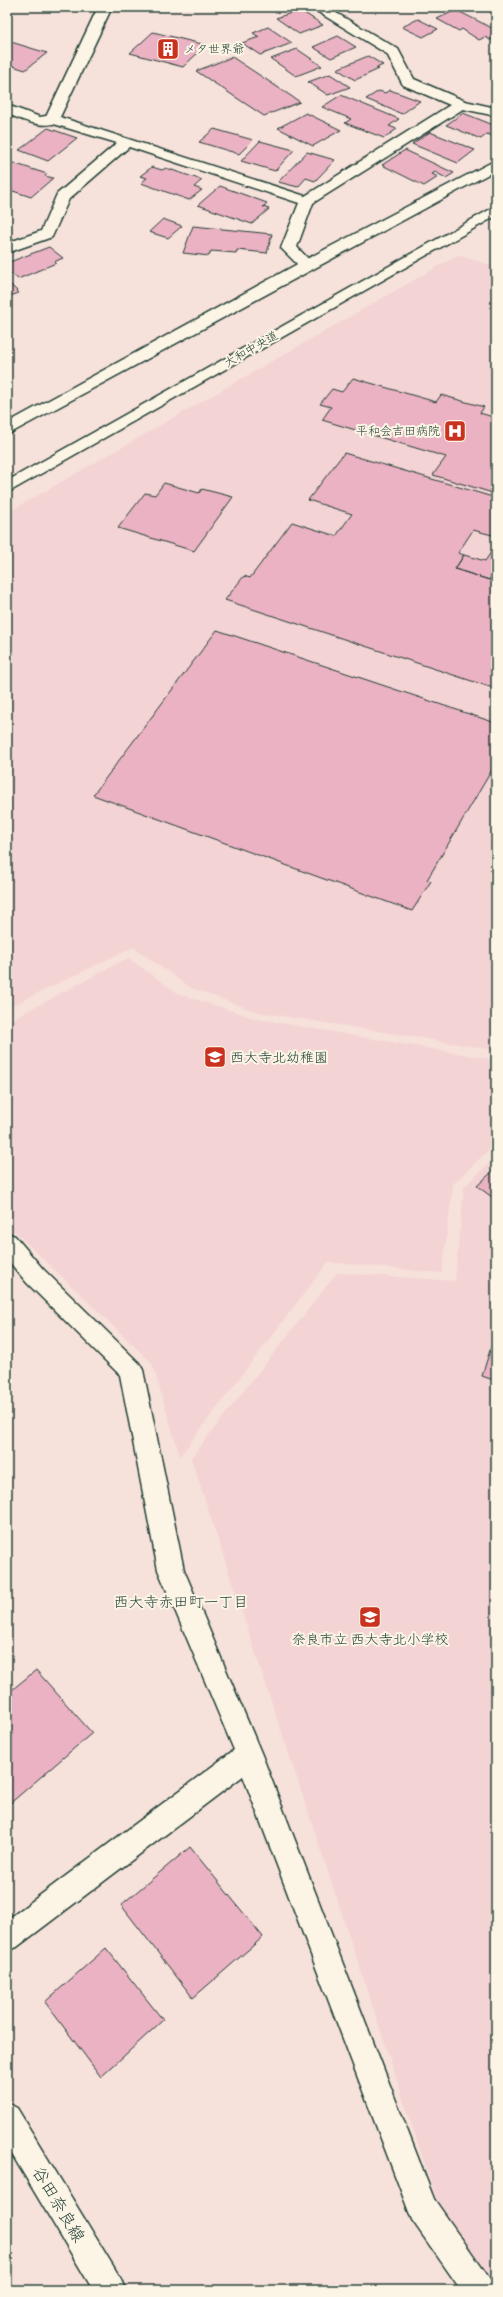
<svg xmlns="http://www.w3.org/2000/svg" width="503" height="2297" font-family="Itim,'Klee One',sans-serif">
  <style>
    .built { fill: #f3d3d4 }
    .building { fill: #ebb2c4; stroke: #1f3d34 }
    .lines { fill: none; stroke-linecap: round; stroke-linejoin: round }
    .lane-casing { stroke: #1f3d34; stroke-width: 3 }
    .street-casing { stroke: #1f3d34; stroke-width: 3 }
    .secondary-casing { stroke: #1f3d34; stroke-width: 3 }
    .lane { fill: #fcf5e5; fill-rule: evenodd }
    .street { fill: #fcf5e5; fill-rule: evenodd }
    .secondary { fill: #fcf5e5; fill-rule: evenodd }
    .labels { text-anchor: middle; stroke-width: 4; stroke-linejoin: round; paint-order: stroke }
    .far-poi-label { font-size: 12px; fill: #1f3d34; stroke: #fcf5e5; text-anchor: start }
    .far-street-label { font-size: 12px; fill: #1f3d34; stroke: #fcf5e5 }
    .poi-label { font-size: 14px; fill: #1f3d34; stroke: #fcf5e5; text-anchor: start }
    .neighbourhood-label { font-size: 15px; fill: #1f3d34; stroke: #fcf5e5 }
    .near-street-label { font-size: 17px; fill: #1f3d34; stroke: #fcf5e5 }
  </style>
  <rect width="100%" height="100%" fill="#f7e1db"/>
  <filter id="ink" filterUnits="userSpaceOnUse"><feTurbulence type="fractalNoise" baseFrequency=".025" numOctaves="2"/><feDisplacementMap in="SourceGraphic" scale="8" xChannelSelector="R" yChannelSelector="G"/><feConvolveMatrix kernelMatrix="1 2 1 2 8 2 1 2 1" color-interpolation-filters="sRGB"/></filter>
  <g filter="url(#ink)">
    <path class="built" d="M 458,255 L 496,267 L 496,1050 L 258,1012 L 191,988 L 133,947 L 7,1008 L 7,513 Z
      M 128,958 L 179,994 L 257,1019 L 496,1060 L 496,1143 L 453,1184 L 442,1273 L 328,1262 L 180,1456 L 152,1363 L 7,1224 L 7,1022 Z
      M 496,1157 L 496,2285 L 436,2198 L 191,1458 L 337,1273 L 455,1281 L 464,1187 Z"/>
    <path class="building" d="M 300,10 L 323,25 L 299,34 L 276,18 Z
      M 456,10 L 496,30 L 496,39 L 490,40 L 485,37 L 479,40 L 462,29 L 459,31 L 437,19 Z
      M 418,19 L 438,29 L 423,37 L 402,27 Z
      M 268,27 L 292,43 L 260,55 L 242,43 L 259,37 L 253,33 Z
      M 153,32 L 206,45 L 183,67 L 130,53 Z
      M 338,36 L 356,47 L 331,58 L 313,47 Z
      M 11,42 L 47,53 L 25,70 L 7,64 L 7,45 Z
      M 297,49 L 322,66 L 296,76 L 271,59 Z
      M 368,56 L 383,65 L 376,68 L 379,69 L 355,80 L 337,69 Z
      M 232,57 L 300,102 L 264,116 L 196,71 Z
      M 330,74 L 350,87 L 328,95 L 308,82 Z
      M 390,90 L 420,101 L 402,114 L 366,99 L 379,91 L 385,93 Z
      M 341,95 L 399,119 L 389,126 L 397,129 L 384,138 L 345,123 L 351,119 L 322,107 Z
      M 306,113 L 341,130 L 313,146 L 278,128 Z
      M 463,113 L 496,126 L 496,137 L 487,134 L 481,139 L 446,125 Z
      M 48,128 L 77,138 L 48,161 L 19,150 Z
      M 214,129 L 253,140 L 239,154 L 199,142 Z
      M 430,132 L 475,150 L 458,163 L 412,144 Z
      M 260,141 L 294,150 L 275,171 L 241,161 Z
      M 405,150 L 454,173 L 446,178 L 435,172 L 432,174 L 438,177 L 424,186 L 382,165 Z
      M 307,152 L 335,160 L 315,181 L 306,178 L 298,187 L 278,182 Z
      M 7,161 L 47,174 L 45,176 L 53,178 L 31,197 L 7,189 Z
      M 152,167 L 162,170 L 166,168 L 202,180 L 194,187 L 202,190 L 189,200 L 141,183 L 147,178 L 140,176 Z
      M 220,186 L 267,203 L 263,207 L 269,209 L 252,224 L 198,205 Z
      M 163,219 L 182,226 L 168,238 L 149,232 Z
      M 193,226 L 272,234 L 267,253 L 237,250 L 236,253 L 211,251 L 209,256 L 183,253 Z
      M 49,247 L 63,258 L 54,262 L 56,263 L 18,279 L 7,270 L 7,263 Z
      M 7,281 L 19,293 L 7,297 Z
      M 353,378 L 436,402 L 441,395 L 484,407 L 480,413 L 496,418 L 496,494 L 433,475 L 446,457 L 322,420 L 331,407 L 320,404 L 332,389 L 342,392 Z
      M 344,453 L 496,498 L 496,536 L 473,530 L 458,553 L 464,555 L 455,569 L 496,582 L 496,689 L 225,600 L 244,576 L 250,578 L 292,522 L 336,536 L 352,514 L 308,500 Z
      M 164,483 L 199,493 L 202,489 L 233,497 L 194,551 L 118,528 L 145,493 L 155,495 Z
      M 496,545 L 496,569 L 489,580 L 455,569 L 464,555 L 485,561 Z
      M 217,630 L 496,723 L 496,763 L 427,880 L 431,881 L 412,911 L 93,795 Z
      M 496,1168 L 496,1200 L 477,1186 Z
      M 496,1331 L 496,1381 L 482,1376 Z
      M 36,1670 L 92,1733 L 7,1806 L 7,1694 Z
      M 190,1847 L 263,1937 L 193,1998 L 121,1905 Z
      M 106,1948 L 163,2020 L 101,2077 L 45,2002 Z"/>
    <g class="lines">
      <g class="lane-casing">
        <path id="lane" d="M 7,105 L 40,117 L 52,115 L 59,119 C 49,133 19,118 7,114 Z"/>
      </g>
      <g class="street-casing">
        <path id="street" d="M 98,7 L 112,7 L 60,117 L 305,196 L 450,105 L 403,85 L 387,54 L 310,7 L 326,7 L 398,49 L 414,79 L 465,101 L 496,108 L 496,116 L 463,109 L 313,203 L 297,247 L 314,265 L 311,268 L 301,268 L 281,248 L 299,203 L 129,147 L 69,199 L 52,237 L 7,253 L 7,243 L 41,231 L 57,194 L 117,143 L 47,122 L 45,119 Z
          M 7,1233 L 15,1236 L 43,1269 L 139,1363 L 143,1370 L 184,1570 L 262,1755 L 434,2199 L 490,2279 L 494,2290 L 461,2290 L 412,2220 L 243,1776 L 17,1947 L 7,1951 L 7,1920 L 234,1750 L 158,1570 L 120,1375 L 27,1283 L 7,1259 Z"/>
      </g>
      <g class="secondary-casing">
        <path id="secondary" d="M 496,160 L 496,170 L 7,435 L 7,423 L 301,262 Z
          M 496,206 L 496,216 L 7,493 L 7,481 Z
          M 7,2103 L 17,2108 L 121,2279 L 125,2290 L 93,2290 L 7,2146 Z"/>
      </g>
      <use href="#lane" class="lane"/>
      <use href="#street" class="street"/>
      <use href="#secondary" class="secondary"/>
    </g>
  </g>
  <defs>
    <g id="building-square" transform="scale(1.15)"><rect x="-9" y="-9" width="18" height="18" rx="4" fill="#c8321e" stroke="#fcf5e5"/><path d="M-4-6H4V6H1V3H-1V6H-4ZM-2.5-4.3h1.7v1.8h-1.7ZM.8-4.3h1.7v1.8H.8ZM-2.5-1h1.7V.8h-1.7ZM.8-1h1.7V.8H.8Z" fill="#fff"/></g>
    <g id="hospital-square" transform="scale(1.15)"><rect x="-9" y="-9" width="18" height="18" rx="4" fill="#c8321e" stroke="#fcf5e5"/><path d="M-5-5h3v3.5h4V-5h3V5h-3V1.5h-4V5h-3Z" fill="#fff"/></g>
    <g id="school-square" transform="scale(1.15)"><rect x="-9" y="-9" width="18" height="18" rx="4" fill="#c8321e" stroke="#fcf5e5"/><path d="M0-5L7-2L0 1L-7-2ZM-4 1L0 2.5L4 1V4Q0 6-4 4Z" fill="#fff"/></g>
  </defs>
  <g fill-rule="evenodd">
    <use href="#building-square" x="168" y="49"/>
    <use href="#hospital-square" x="455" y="431"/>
    <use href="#school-square" x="215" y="1057"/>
    <use href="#school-square" x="370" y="1617"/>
  </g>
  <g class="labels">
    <g class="far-poi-label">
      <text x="184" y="53">メタ世界爺</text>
      <text x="440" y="435" text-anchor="end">平和会吉田病院</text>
    </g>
    <g class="far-street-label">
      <text transform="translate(251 349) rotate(-30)" y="4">大和中央道</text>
    </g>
    <g class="poi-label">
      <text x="230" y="1062">西大寺北幼稚園</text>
      <text x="370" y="1644" text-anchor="middle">奈良市立 西大寺北小学校</text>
    </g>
    <g class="neighbourhood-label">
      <text x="181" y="1607">西大寺赤田町一丁目</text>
    </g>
    <g class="near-street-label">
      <text transform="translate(59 2204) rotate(59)" y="6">谷田奈良線</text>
    </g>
  </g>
  <rect width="503" height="2297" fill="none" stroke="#fcf5e5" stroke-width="24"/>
  <rect x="12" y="12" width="479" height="2273" fill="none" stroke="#1f3d34" stroke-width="1.5" filter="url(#ink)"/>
</svg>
